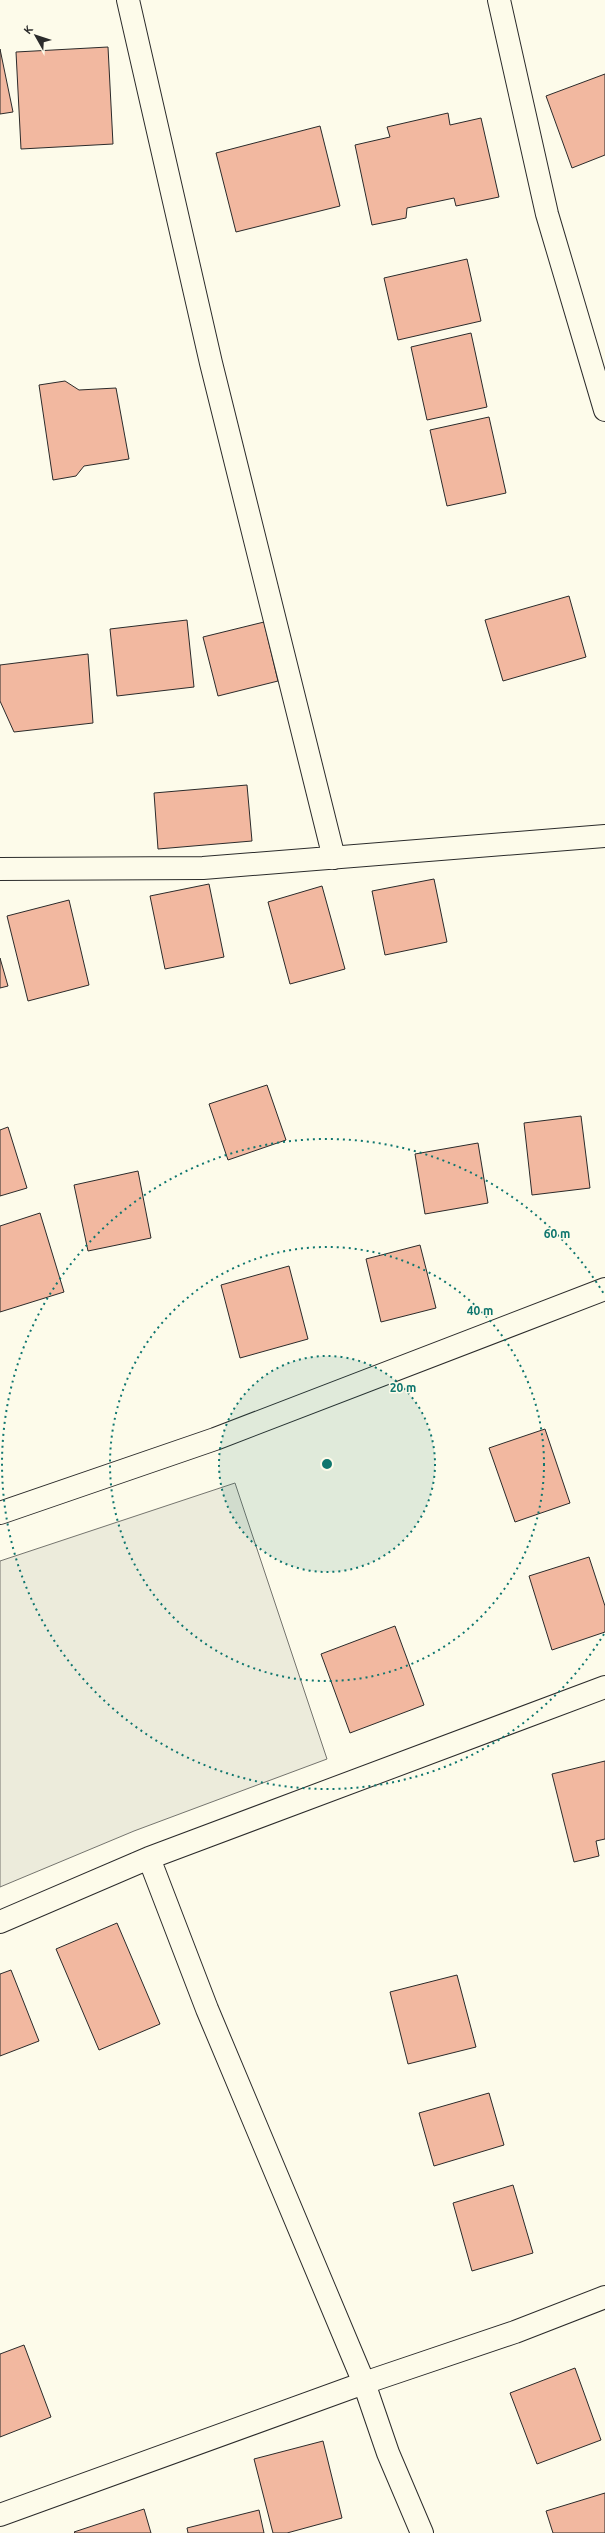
<svg xmlns="http://www.w3.org/2000/svg" width="605" height="2533" font-family="Ubuntu,sans-serif">
  <style>
    .green { fill: #ecebdb; stroke: #74746e }
    .building { fill: #f2b8a0; stroke: #2b2b2b }
    .lines { fill: none; stroke-linecap: round; stroke-linejoin: round }
    .minor-casing { stroke: #2b2b2b; stroke-width: 24 }
    .minor { stroke: #fdfbea; stroke-width: 22 }
    .ring { fill: none; stroke: #0f766e; stroke-width: 2; stroke-dasharray: 2 4 }
    .centre { fill: #0f766e; stroke: #fdfbea; stroke-width: 2 }
    .ring-label { font-size: 12px; text-anchor: middle; font-weight: bold; fill: #0f766e; stroke: #fdfbea; stroke-width: 3; stroke-linejoin: round; paint-order: stroke }
  </style>
  <rect width="100%" height="100%" fill="#fdfbea"/>
  <path class="green" d="M 235,1483 L 327,1759 L 134,1831 L 0,1887 L 0,1561 Z"/>
  <path class="building" d="M 108,47 L 113,144 L 21,149 L 16,52 Z
    M 0,49 L 13,112 L 0,114 Z
    M 605,74 L 605,155 L 572,168 L 546,96 Z
    M 448,113 L 450,125 L 481,118 L 499,197 L 456,206 L 454,198 L 407,208 L 406,218 L 372,225 L 355,145 L 390,137 L 387,127 Z
    M 320,126 L 340,206 L 236,232 L 216,153 Z
    M 467,259 L 481,321 L 398,340 L 384,278 Z
    M 471,333 L 487,407 L 427,420 L 411,347 Z
    M 65,381 L 79,390 L 116,388 L 129,459 L 84,466 L 76,476 L 53,480 L 39,385 Z
    M 489,417 L 506,493 L 447,506 L 430,430 Z
    M 569,596 L 586,657 L 503,681 L 485,620 Z
    M 187,620 L 194,687 L 117,696 L 110,629 Z
    M 264,622 L 278,681 L 218,696 L 203,637 Z
    M 88,654 L 93,723 L 14,732 L 0,701 L 0,665 Z
    M 247,785 L 252,841 L 158,849 L 154,793 Z
    M 434,879 L 447,942 L 385,955 L 372,891 Z
    M 209,884 L 224,957 L 165,969 L 150,896 Z
    M 322,886 L 345,969 L 290,984 L 268,902 Z
    M 69,900 L 89,985 L 28,1001 L 7,916 Z
    M 0,958 L 8,986 L 0,988 Z
    M 267,1085 L 286,1140 L 228,1160 L 209,1104 Z
    M 581,1116 L 590,1188 L 532,1195 L 524,1123 Z
    M 8,1127 L 27,1188 L 0,1196 L 0,1130 Z
    M 478,1143 L 488,1203 L 425,1214 L 415,1154 Z
    M 138,1171 L 151,1238 L 88,1251 L 74,1185 Z
    M 40,1213 L 64,1292 L 0,1312 L 0,1226 Z
    M 420,1245 L 436,1308 L 381,1322 L 366,1259 Z
    M 289,1266 L 308,1339 L 240,1358 L 221,1285 Z
    M 545,1429 L 570,1503 L 515,1522 L 489,1448 Z
    M 589,1557 L 605,1606 L 605,1632 L 552,1650 L 529,1576 Z
    M 395,1626 L 424,1705 L 350,1733 L 321,1654 Z
    M 605,1761 L 605,1839 L 596,1841 L 599,1856 L 574,1862 L 552,1774 Z
    M 117,1923 L 160,2024 L 99,2050 L 56,1949 Z
    M 11,1970 L 39,2041 L 0,2056 L 0,1974 Z
    M 457,1975 L 476,2047 L 408,2064 L 390,1992 Z
    M 489,2093 L 504,2145 L 434,2166 L 419,2113 Z
    M 513,2185 L 533,2253 L 472,2271 L 453,2203 Z
    M 24,2345 L 51,2417 L 0,2437 L 0,2354 Z
    M 575,2368 L 601,2440 L 537,2464 L 510,2393 Z
    M 323,2441 L 342,2518 L 287,2533 L 273,2533 L 254,2459 Z
    M 605,2493 L 605,2533 L 553,2533 L 546,2511 Z
    M 144,2509 L 151,2533 L 75,2533 L 74,2532 Z
    M 259,2510 L 264,2533 L 188,2533 L 187,2528 Z"/>
  <g class="lines">
    <g class="minor-casing">
      <path id="minor" d="M 128,0 L 211,363 L 334,858
        M 499,0 L 547,214 L 605,410
        M 0,869 L 203,868 L 605,836
        M 0,1513 L 215,1439 L 605,1289
        M 149,1858 L 207,2009 L 364,2383 L 388,2453 L 422,2533
        M 0,1922 L 149,1858 L 605,1687
        M 0,2515 L 364,2383 L 515,2332 L 605,2297"/>
    </g>
    <use href="#minor" class="minor"/>
  </g>
  <circle cx="327" cy="1464" r="108" fill="#0f766e" fill-opacity=".12"/>
  <g class="ring">
    <circle cx="327" cy="1464" r="108"/>
    <circle cx="327" cy="1464" r="217"/>
    <path d="M604 1634A325 325 0 1 1 604 1294"/>
  </g>
  <circle cx="327" cy="1464" r="6" class="centre"/>
  <g class="ring-label">
    <text x="557" y="1238">60 m</text>
    <text x="480" y="1315">40 m</text>
    <text x="403" y="1392">20 m</text>
  </g>
  <g transform="translate(36 36) rotate(309)" stroke="#fdfbea" stroke-width="3" paint-order="stroke">
  <path d="M0-3L7 15L0 10L-7 15Z" fill="#2b2b2b"/>
  <text y="-6" font-size="11" font-weight="bold" text-anchor="middle" fill="#2b2b2b">K</text>
  </g>
</svg>
